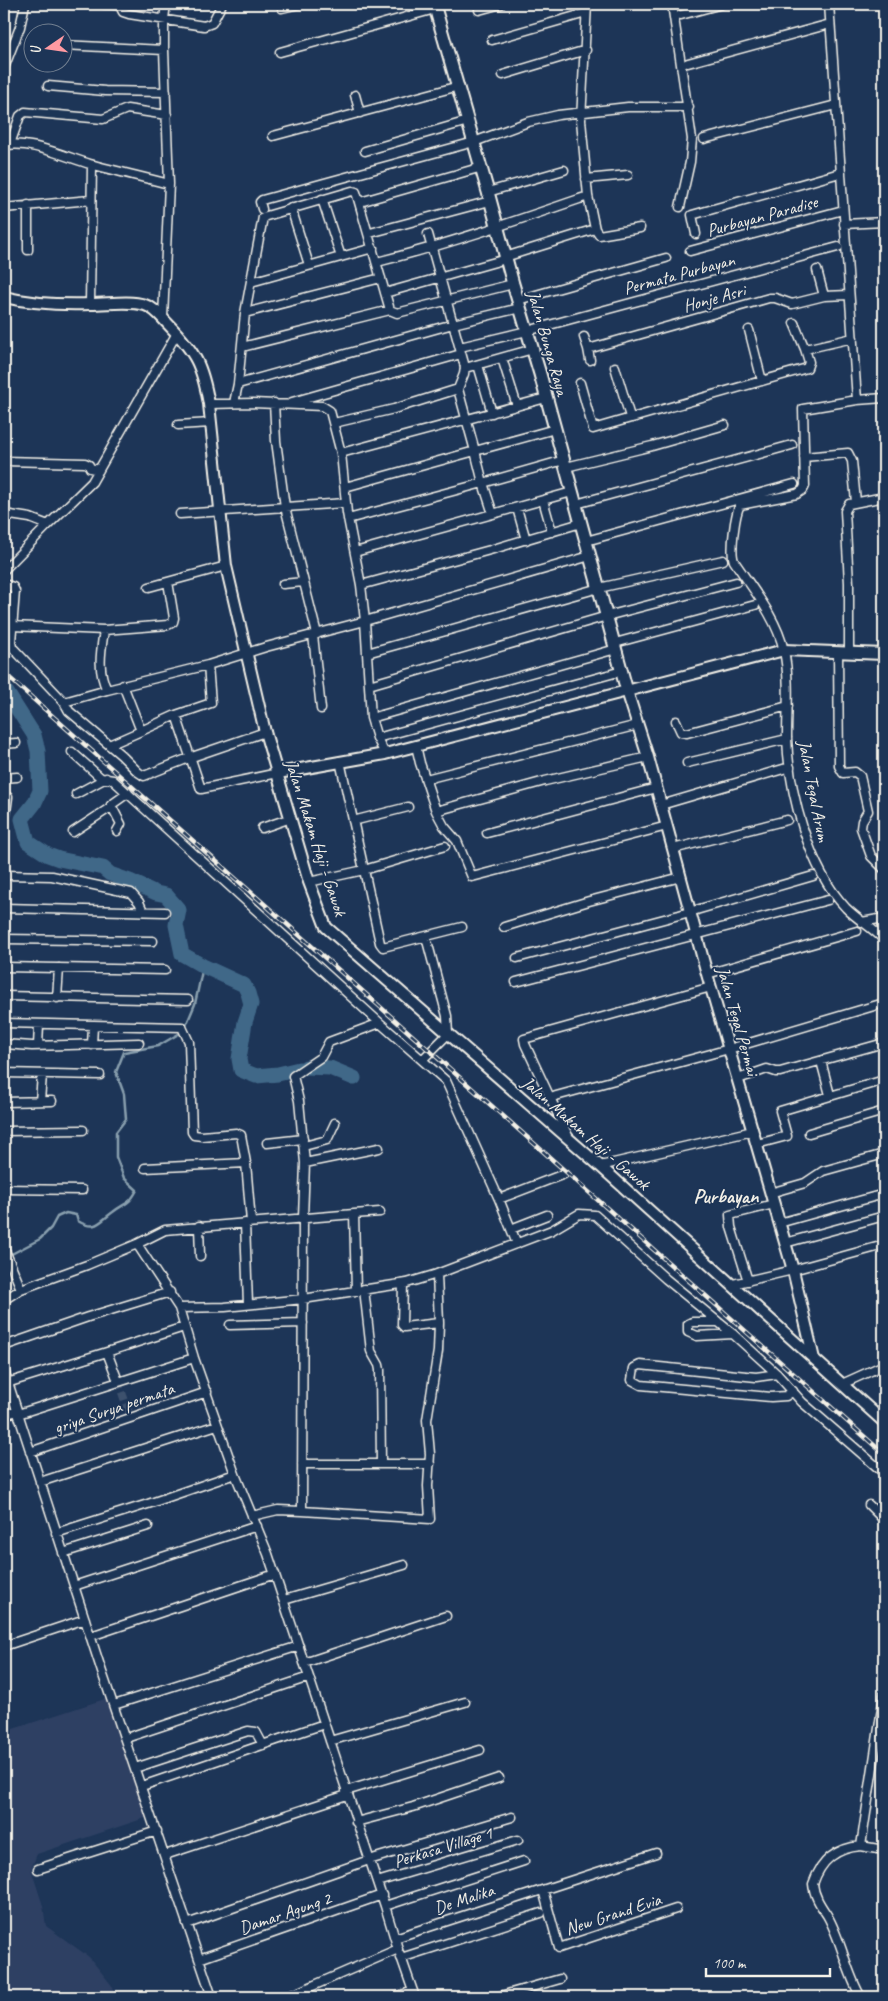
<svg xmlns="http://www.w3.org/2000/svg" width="888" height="2001" font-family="Caveat,sans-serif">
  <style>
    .built { fill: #2f4164 }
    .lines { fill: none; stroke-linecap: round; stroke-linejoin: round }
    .stream { stroke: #899fae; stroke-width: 2.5 }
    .river { stroke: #416888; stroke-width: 15 }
    .minor-tunnel { stroke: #3d516d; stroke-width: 8; stroke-dasharray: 8 4; stroke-linecap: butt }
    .minor-casing { stroke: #f4f1e8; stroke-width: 11 }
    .tertiary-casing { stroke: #f4f1e8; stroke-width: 14 }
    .secondary-casing { stroke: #f4f1e8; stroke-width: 15 }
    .minor { stroke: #1d3557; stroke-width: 8 }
    .tertiary { stroke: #1d3557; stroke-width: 10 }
    .secondary { stroke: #1d3557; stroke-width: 11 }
    .rail-casing { stroke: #f4f1e8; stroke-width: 4.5 }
    .rail { stroke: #1d3557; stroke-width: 2.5; stroke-dasharray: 8; stroke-linecap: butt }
    .labels { text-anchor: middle; stroke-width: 4; stroke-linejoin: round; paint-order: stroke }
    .street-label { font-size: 18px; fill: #f4f1e8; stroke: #1d3557 }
    .quarter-label { font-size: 20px; font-weight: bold; fill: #f4f1e8; stroke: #1d3557 }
  </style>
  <rect width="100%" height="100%" fill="#1d3557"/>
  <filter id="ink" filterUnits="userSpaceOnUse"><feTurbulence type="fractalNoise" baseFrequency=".02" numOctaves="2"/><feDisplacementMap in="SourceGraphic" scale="10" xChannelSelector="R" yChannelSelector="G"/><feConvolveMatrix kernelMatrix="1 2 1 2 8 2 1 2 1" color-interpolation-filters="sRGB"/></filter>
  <g filter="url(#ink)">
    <path class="built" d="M 111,1697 L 151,1816 L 37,1854 L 31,1869 L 43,1906 L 46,1926 L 89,1957 L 113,1987 L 116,1997 L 4,1997 L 4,1732 Z"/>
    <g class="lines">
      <path class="stream" d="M 185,1028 L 195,1004 L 203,966
        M 4,1258 L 40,1239 L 51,1228 L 57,1217 L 66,1213 L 76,1215 L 78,1221 C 96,1232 100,1221 113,1212 C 126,1202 129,1205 137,1190 L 124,1178 L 116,1157 L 116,1132 L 126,1119 L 124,1094 L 116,1072 L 124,1052 L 158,1046 L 182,1032"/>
      <path class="river" d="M 4,688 L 34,735 L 38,751 L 40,791 L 34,804 L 22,819 L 28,842 L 48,855 L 59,859 L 103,868 L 110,874 L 130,881 L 156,893 L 166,895 L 179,910 L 176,925 L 182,954 L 203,966 L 244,985 L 248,993 L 251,1004 L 245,1022 L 239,1059 L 241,1070 L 256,1076 L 278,1074 L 299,1069
        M 306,1067 L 330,1068 L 354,1078"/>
      <path class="minor-tunnel" d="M 118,1381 L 131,1418"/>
      <g class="minor-casing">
        <path id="minor" d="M 104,4 L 119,5
          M 119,4 L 123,12 L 129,14 L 204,26 L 212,23 L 222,4
          M 166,4 L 164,19 L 164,50 L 169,184
          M 587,4 L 581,120 L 588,196 L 595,229 L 599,235 L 640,228
          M 672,4 L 692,139 L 690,162 L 680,207
          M 829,4 L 857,400
          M 282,8 L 299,4
          M 479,10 L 501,4
          M 681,15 L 722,4
          M 492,40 L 586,13
          M 62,45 L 164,50
          M 280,52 L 435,9
          M 688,63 L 830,24
          M 4,68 L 20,27 L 25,4
          M 503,75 L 586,50
          M 48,86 L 105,91 L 166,92
          M 355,95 L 360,113
          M 273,136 L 459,86
          M 704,139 L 836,105
          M 10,144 L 20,116 L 25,112 L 103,119 L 127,109 L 167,115
          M 4,146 C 27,139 66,157 90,164 C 116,171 142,177 169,184 L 163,318
          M 365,151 L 468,121
          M 586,179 L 628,175
          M 488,192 L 564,170
          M 322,199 L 341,257
          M 360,202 L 482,167
          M 4,208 L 90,200
          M 291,208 L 309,265
          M 262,209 L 260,202 L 262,200 L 474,142 L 528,122 L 558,115 L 628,107 L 689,107
          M 844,224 L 884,222
          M 370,233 L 490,201
          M 428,234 L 465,367 L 464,374 L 458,389 L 475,451 L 555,429
          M 696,234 L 692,215 L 840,173
          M 28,250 L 28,205
          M 690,251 L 843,210
          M 505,257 L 595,229
          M 377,262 C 449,244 518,220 588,196
          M 817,270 L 824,296
          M 251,282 L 373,248
          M 385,293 L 506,259
          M 518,300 L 666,258
          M 90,304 L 92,165
          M 245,313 L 381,278
          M 794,323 L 805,349
          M 749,330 L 762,381
          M 584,337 L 588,349 L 769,298 L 775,298 L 792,304 L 824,296 L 849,295
          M 242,347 L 390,310 L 397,313 L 513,284
          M 460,347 L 527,331 L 838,247
          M 588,349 L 590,360
          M 502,358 L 517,406
          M 478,365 L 492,413
          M 615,367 L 630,417 L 632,418 L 807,368 L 809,362 L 805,349 L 853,338
          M 465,368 L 533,349
          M 580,383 L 593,429 L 631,418
          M 238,384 L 453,324 L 520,308
          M 884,398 L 857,400 L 803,409 L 805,486 L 803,490 L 797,494 L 740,505 C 735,514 730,551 734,561 C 752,588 777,618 784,651 C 790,679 787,709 787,738 C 789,792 808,868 846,908 C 858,920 873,928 884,940
          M 292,402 L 461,354
          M 234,403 L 238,384 L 245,313 L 263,217 L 352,191 L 356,192 L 390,310
          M 274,403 L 276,441 L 285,507 L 317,634
          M 209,404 L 253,403 L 322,406 L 330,411 L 341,453 L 347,513 L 361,585 L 490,550 L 581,523
          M 334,423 L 394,409 L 458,389
          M 178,425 L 211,423
          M 341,453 L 546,398
          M 804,457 L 848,453 L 852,461 L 856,502
          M 4,461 L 85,463 L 89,465 L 90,468 L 99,470
          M 566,467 L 652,446 L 725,425
          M 345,487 L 475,451 L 483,483 L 348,519
          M 543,500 L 552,532
          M 576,504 L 792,445
          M 517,508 L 526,540
          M 4,514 L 30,518 L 48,525 L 4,570
          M 180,514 L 346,503
          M 493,514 L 483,483 L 564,460
          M 48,525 L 92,482 L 177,333
          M 586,541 L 794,484
          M 355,552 L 572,492
          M 4,584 L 13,587 L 15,591 L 11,642 L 12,647 L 64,702 L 69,711 L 121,755 L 138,772 L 144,776 L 189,758 L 265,732
          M 283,584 L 303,582
          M 361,585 L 365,621 L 590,556
          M 149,587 L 226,566
          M 12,626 L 104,630 L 168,625 L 173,622 L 174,618 L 168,582
          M 313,635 L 321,709
          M 615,643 L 755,605
          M 838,652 L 839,766 L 843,773 L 855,772 L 860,776 L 868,811 L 862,821 L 861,828 L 871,856 L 884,869
          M 849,652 L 849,583 L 845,511 L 849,504 L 884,497
          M 367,653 L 599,588 L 723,560
          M 123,685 L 141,731 L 176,715 L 211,703 L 208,665
          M 369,685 L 607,616 L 736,582
          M 107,690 L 208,665 L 266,647 L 365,621 L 371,718 L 377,738 L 385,754
          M 64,702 L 107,690 C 97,670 101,651 104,630
          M 176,715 L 201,789 L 278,773
          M 371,718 L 616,649
          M 676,721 L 681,732 L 687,733 L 788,706
          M 377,738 L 622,671
          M 4,744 L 16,743
          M 109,745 L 141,731
          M 416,746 L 420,763 L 436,811 L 444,826 L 457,841 L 472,877 L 667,826
          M 72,752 L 101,778 L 113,780 L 380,1023 L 446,1081 L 499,1199 L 517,1244
          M 340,761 L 364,870 L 445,846
          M 687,763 L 787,739
          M 4,778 L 17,777
          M 426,779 L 638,725
          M 76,794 L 106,778
          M 661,805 L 790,767
          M 436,811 L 545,781 L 648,757
          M 353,821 L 408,807
          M 4,828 L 8,797
          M 262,828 L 291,818
          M 117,831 L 121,824 L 111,805 L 128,793
          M 73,832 L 111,807
          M 487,833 L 656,788
          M 673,849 L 787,820
          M 4,875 L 52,876 L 131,893 L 139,902 L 143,911
          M 309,882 L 364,870 L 380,943 L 383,947 L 462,927
          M 4,908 L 165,912
          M 862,922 L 884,918
          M 504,927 L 589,901 L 681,877
          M 4,939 L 153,941
          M 517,958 L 679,915 L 813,876
          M 4,967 L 165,970
          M 707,974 L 857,931
          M 516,982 L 828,900
          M 4,996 L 188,1000
          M 57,998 L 59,968
          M 4,1023 L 182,1027 L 189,1042 L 192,1132 L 194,1135 L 202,1136 L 236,1133 L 241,1135 L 246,1163 L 251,1222
          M 4,1044 L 32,1046 L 139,1043
          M 92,1045 L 93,1026
          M 38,1046 L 39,1025
          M 423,1059 L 448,1034 L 447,1016 L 426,937
          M 821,1061 L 830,1095
          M 4,1073 L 100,1075
          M 738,1079 L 767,1069 L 776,1072 L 780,1072 L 884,1043
          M 556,1096 L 729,1049 L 884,1003
          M 40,1101 L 42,1075
          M 4,1102 L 52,1101
          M 4,1131 L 83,1130
          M 809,1133 L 884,1111
          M 568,1136 L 525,1044 L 524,1039 L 711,987
          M 267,1143 L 303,1139
          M 757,1144 L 787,1136 L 780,1111 L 884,1080
          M 304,1146 L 327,1140 L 335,1123
          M 305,1163 L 379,1148
          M 600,1166 L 753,1131
          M 145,1168 L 246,1163
          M 4,1189 L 82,1190
          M 770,1193 L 805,1183 L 823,1171 L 884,1154
          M 499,1199 L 564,1174
          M 354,1214 L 380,1212
          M 245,1223 L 248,1304
          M 779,1223 L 884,1194
          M 199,1226 L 200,1256
          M 511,1229 L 547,1215
          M 785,1243 L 884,1216
          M 137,1244 L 179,1308 L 194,1358 L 235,1474 L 268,1554 L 385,1906 L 398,1949 L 287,1997
          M 4,1248 L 21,1289
          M 748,1281 L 731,1227 L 730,1215 L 774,1204
          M 403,1284 L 402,1325 L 404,1327 L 439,1323
          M 733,1284 L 793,1270 L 884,1245
          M 4,1300 L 21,1289 L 87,1265 L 137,1244 L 165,1230 L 354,1214 L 356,1290
          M 179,1308 L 225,1307 L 303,1299 L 407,1283 L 437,1274 L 552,1230 L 579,1214 L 595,1215 L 666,1279 L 733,1334 L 777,1374 L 802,1402 L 884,1473
          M 718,1322 L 692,1322 L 688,1324 L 688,1332 L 697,1336 L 733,1334
          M 230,1325 L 303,1323
          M 4,1346 L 88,1317 L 170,1292
          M 4,1370 L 102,1672 L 212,1997
          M 777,1374 L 756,1377 L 640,1365 L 634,1368 L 632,1380 L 641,1385 L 771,1397 L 786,1396 L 793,1391
          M 118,1381 L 107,1352 L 184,1327
          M 7,1383 L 107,1352
          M 842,1384 L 884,1365
          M 18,1414 L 194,1358
          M 4,1415 L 17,1411
          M 30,1452 L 207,1392
          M 302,1464 L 381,1464 L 380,1370 L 379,1365 L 371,1351 L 364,1289
          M 381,1464 L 430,1464
          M 40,1482 L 217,1425
          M 869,1505 L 884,1520
          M 302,1511 L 430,1519 L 428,1486 L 430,1454 L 427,1420 L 438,1351 L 439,1323 L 437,1274
          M 252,1516 L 278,1510 L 302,1511 L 303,1218 L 305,1163 L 299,1101 L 293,1076 L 321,1057 L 329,1042 L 380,1023
          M 56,1533 L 148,1504 L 235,1474
          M 63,1553 L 148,1526
          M 74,1586 L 257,1526
          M 284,1600 L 404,1565
          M 91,1636 L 275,1574
          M 4,1646 L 85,1619
          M 304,1663 L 446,1616
          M 114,1705 L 299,1646
          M 126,1738 L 309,1677
          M 330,1741 L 465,1702
          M 135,1768 L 248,1731 L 256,1732 L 263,1745
          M 142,1786 L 324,1724
          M 346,1791 L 480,1750
          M 356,1822 L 413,1807 L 499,1778
          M 861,1846 L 884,1850
          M 165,1855 L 347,1795
          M 38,1869 L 157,1831
          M 377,1882 L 518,1840
          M 543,1890 L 559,1948 L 676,1909
          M 385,1906 L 524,1861
          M 187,1924 L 369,1860 L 512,1817
          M 395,1938 L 656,1853
          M 400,1954 L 415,1997
          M 401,1958 L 541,1913
          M 199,1959 L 382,1895
          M 396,1997 L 413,1991
          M 497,1997 L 560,1979
          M 861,1997 C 846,1972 842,1941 827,1915 C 821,1906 814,1896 813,1884 C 821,1860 836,1848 861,1846 L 884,1695"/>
      </g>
      <g class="tertiary-casing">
        <path id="tertiary" d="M 4,297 C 33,304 61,305 91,304 C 108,304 129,300 145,305 C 155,308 161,317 168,324 C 196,353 202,365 209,404 L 226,566 L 265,732 L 309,882 L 326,927 L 600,1166 L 884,1422
          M 627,691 L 648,757 L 707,974 L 793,1270 L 814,1359
          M 278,773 L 385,754 L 784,650 L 884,654"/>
      </g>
      <g class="secondary-casing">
        <path id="secondary" d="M 434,4 L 488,192 L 513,284 L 540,374 L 627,691"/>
      </g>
      <use href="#minor" class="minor"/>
      <use href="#tertiary" class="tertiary"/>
      <use href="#secondary" class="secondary"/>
      <g class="rail-casing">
        <path id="rail" d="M 4,673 L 884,1454"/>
      </g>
      <use href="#rail" class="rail"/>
    </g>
  </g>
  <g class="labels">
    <g class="street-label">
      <text transform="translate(762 216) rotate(-15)" y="6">Purbayan Paradise</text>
      <text transform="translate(679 274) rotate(-15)" y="6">Permata Purbayan</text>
      <text transform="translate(714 298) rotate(-15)" y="6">Honje Asri</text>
      <text transform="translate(548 343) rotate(74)" y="6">Jalan Bunga Raya</text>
      <text transform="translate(814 791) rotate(79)" y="6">Jalan Tegal Arum</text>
      <text transform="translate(316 838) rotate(72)" y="6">Jalan Makam Haji - Gawok</text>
      <text transform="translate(738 1021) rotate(74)" y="6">Jalan Tegal Permai</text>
      <text transform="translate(586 1133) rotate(41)" y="6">Jalan Makam Haji - Gawok</text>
      <text transform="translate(114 1408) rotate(-19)" y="6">griya Surya permata</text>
      <text transform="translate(443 1847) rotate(-17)" y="6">Perkasa Village 1</text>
      <text transform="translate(464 1899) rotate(-18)" y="6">De Malika</text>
      <text transform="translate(285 1913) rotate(-19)" y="6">Damar Agung 2</text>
      <text transform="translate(613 1914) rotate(-18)" y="6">New Grand Evia</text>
    </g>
    <g class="quarter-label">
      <text x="726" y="1203">Purbayan</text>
    </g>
  </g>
  <rect width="888" height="2001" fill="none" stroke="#1d3557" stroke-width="20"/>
  <rect x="10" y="10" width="868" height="1981" fill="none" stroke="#f4f1e8" stroke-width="2" filter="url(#ink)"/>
  <g transform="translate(48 48) rotate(257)"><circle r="24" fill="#1d3557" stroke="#738091"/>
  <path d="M0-4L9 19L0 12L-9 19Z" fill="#ff9aa2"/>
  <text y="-8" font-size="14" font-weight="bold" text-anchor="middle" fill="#f4f1e8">U</text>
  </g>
  <path d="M706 1968v8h124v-8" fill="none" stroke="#f4f1e8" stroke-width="2.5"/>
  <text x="713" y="1968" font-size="15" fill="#f4f1e8" stroke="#1d3557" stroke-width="4" paint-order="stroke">100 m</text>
</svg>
